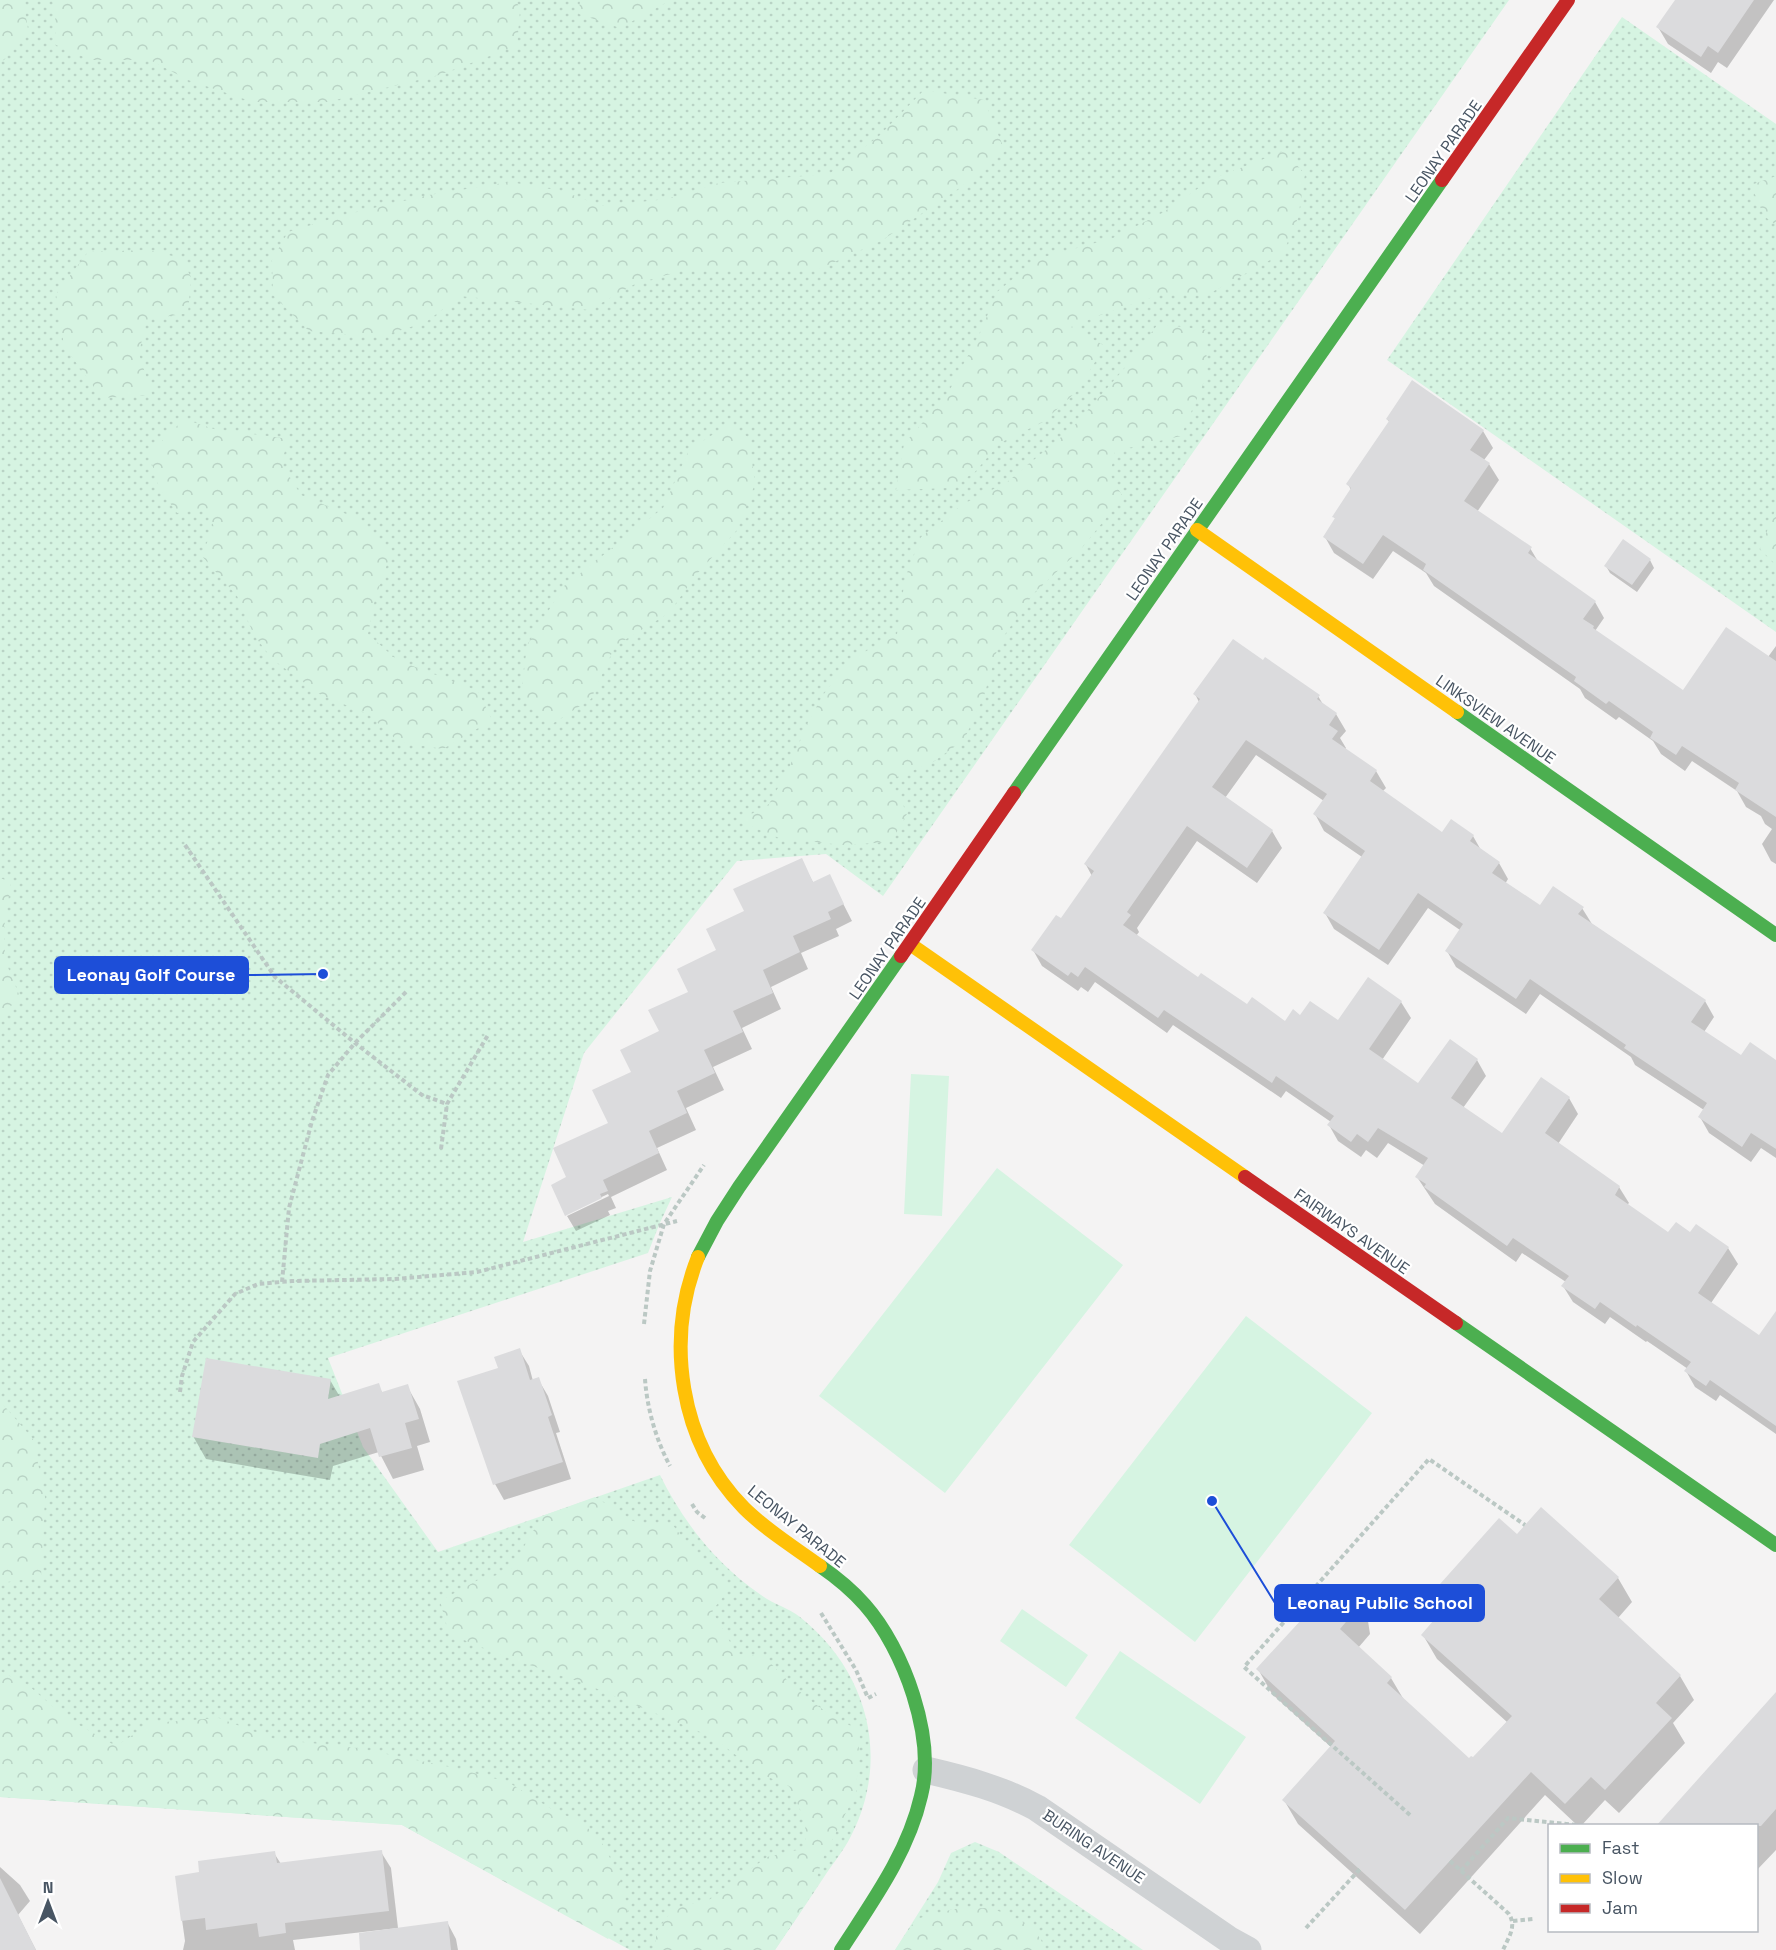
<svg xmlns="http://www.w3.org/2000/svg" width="1776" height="1950" font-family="'Space Grotesk',sans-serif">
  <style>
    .grass { fill: url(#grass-dots) }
    .forest { fill: url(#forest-crowns) }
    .park { fill: #d6f4e2 }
    .shadow { fill: #0003 }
    .building { fill: #dbdbdd }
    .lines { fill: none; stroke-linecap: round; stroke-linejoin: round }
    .path { stroke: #bbc8c4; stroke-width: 4; stroke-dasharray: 4.5 3; stroke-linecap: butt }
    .street { stroke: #cfd2d4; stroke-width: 27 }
    .fast { stroke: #4caf50; stroke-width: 14 }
    .slow { stroke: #ffc107; stroke-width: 14 }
    .jam { stroke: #c62828; stroke-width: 14 }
    .labels { text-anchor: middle; stroke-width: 4.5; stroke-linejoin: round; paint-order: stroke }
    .street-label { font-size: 16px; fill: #485563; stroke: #fff }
    .leader { fill: none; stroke: #1d4ed8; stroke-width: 2 }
    .callout-dot { fill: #1d4ed8; stroke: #fff; stroke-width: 2 }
    .callout { fill: #1d4ed8; stroke: #1d4ed8; stroke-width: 2 }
    .callout-label { font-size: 18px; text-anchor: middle; font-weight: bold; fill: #fff }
  </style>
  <defs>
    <pattern id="grass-dots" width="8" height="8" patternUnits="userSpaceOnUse" patternTransform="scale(1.5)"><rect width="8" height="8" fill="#d6f4e2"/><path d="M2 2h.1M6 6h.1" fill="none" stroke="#b9d3c5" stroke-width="1.8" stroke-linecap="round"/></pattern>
    <pattern id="forest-crowns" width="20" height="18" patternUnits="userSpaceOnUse" patternTransform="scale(1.5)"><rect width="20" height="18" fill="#d6f4e2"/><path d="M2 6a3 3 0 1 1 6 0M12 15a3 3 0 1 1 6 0" fill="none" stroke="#b9d3c5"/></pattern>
  </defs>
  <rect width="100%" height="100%" fill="#f4f3f3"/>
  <path class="grass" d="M 0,0 L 1509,0 L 883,896 L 826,854 L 737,861 L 584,1053 L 523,1242 L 672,1197 L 659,1225 L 648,1253 L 328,1358 L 363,1447 L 438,1552 L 660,1475 C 683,1522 717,1565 761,1595 C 773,1604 789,1608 800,1617 C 868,1671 891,1758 851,1836 C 844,1850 834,1862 826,1874 C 809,1900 792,1925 775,1950 L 630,1950 L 402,1825 L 0,1797 Z
    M 1622,17 L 1776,124 L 1776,632 L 1387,360 Z
    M 975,1842 L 999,1852 L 1143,1950 L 895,1950 L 938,1882 L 951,1853 Z"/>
  <path class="forest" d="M 0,0 L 23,0 L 28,29 L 4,60 L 0,61 Z
    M 52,0 L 516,0 L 520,10 L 517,46 L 439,75 L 327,102 L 253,102 L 188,80 L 150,60 L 91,60 L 56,45 L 55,10 Z
    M 580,0 L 671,0 L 620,28 L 579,14 Z
    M 924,90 L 984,100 L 1005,151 L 961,187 L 881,241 L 819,269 L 684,270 L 635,284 L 589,310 L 460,296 L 426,322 L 380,337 L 309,331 L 273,295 L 272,260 L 288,232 L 344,215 L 429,195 L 510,182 L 562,191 L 602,206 L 667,199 L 719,183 L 829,174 L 879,136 Z
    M 1284,151 L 1305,174 L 1298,218 L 1283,253 L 1205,296 L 1165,293 L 1103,314 L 1071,327 L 1105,346 L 1077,391 L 1043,422 L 1000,443 L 974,473 L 948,488 L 896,490 L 904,444 L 948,393 L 980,333 L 997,292 L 1037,259 L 1113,238 L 1162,213 L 1212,179 Z
    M 1776,176 L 1776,225 L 1764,216 L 1751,185 Z
    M 147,250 L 181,258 L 191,277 L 188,313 L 146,320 L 139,354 L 152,395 L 102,398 L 64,346 L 56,294 L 88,252 Z
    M 1158,324 L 1207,330 L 1206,377 L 1181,436 L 1115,451 L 1110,475 L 1123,497 L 1081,549 L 1034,593 L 999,643 L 984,696 L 964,740 L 933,762 L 885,782 L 908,812 L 891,842 L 842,845 L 779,838 L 739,821 L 769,804 L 789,768 L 807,724 L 823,695 L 850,660 L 897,634 L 905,578 L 921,537 L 963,504 L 1006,483 L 1072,428 L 1123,370 Z
    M 184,419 L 214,429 L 289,439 L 281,463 L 301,495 L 351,516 L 392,550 L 375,599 L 368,634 L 397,660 L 478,691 L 492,720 L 443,749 L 399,742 L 368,714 L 321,695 L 272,659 L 254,635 L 237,596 L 201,555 L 214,528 L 208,508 L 177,513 L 159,487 L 149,454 Z
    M 729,424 L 749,438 L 755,484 L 737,530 L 696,575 L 669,613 L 615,646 L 591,699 L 549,726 L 521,697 L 527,645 L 564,586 L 663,508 L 689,450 Z
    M 1776,508 L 1776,565 L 1760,549 Z
    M 0,878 L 11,882 L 4,928 L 5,960 L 20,997 L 0,1017 Z
    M 0,1401 L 33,1439 L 45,1497 L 41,1577 L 1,1583 Z
    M 595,1497 L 637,1523 L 672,1524 L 703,1564 L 730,1588 L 712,1611 L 737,1654 L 765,1657 C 793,1688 821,1713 860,1730 L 856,1793 L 822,1860 L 812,1894 L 775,1950 L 656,1950 L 656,1932 L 674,1908 L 709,1900 L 767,1857 L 806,1848 L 805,1820 L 789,1786 L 761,1774 L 712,1737 L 583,1683 L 506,1657 L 449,1634 L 440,1601 L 478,1580 L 509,1572 L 542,1516 Z
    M 0,1671 L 28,1685 L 65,1717 L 116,1746 L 151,1723 L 219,1718 L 274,1739 L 357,1748 L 455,1768 L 508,1782 L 553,1810 L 583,1823 L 602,1843 L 619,1875 L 628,1911 L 608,1939 L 402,1825 L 0,1797 Z
    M 990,1908 C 1012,1916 1039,1925 1045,1950 L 895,1950 L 916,1919 L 954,1909 Z"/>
  <path class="park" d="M 911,1074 L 949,1076 L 942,1216 L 904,1214 Z
    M 997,1168 L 1123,1265 L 945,1493 L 819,1396 Z
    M 1246,1316 L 1372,1413 L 1195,1642 L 1069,1545 Z
    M 1022,1609 L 1088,1655 L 1066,1687 L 1000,1641 Z
    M 1120,1651 L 1246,1737 L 1200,1804 L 1075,1718 Z"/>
  <path class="shadow" d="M 1677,0 L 1774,0 L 1727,68 L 1718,62 L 1711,73 L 1668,44 L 1658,27 Z
    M 1412,382 L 1483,431 L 1493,448 L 1484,460 L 1489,464 L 1499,480 L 1477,512 L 1530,548 L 1539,563 L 1595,602 L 1604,618 L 1595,631 L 1683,692 L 1768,657 L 1776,646 L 1776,864 L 1771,861 L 1762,844 L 1772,829 L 1765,824 L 1761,816 L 1746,807 L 1737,791 L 1692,761 L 1685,771 L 1661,754 L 1653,741 L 1619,717 L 1616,720 L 1585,698 L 1580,689 L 1434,586 L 1426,573 L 1393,551 L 1373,579 L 1334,553 L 1325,537 L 1336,520 L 1334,517 L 1351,490 L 1348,484 L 1390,423 L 1387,419 Z
    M 1650,560 L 1654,568 L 1637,592 L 1610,573 L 1606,566 Z
    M 1195,694 L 1318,696 L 1324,706 L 1336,714 L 1346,731 L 1340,738 L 1346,748 L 1345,750 L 1376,771 L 1386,788 L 1382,792 L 1442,835 L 1473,836 L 1482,852 L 1499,863 L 1508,879 L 1505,884 L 1540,907 L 1582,908 L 1592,924 L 1705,1001 L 1714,1017 L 1704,1032 L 1741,1057 L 1776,1062 L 1776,1158 L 1761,1148 L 1751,1162 L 1709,1133 L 1700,1117 L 1704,1110 L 1635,1065 L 1631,1057 L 1540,994 L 1526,1014 L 1456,967 L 1447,951 L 1460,930 L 1428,908 L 1388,965 L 1334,929 L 1325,913 L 1362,857 L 1324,831 L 1315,814 L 1324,801 L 1256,755 L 1225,798 L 1272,831 L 1282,848 L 1257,883 L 1197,841 L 1137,928 L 1139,932 L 1136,936 L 1198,979 L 1247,1006 L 1285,1023 L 1301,1017 L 1339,1022 L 1401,1002 L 1411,1018 L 1382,1060 L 1419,1085 L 1477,1060 L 1486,1076 L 1463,1108 L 1503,1135 L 1569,1098 L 1578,1114 L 1558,1144 L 1619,1187 L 1629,1203 L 1627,1205 L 1669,1235 L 1690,1234 L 1728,1248 L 1738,1264 L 1711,1303 L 1760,1337 L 1776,1338 L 1776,1434 L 1720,1395 L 1716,1401 L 1695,1387 L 1686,1371 L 1688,1369 L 1647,1341 L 1646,1342 L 1610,1317 L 1605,1324 L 1573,1302 L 1563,1286 L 1566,1282 L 1522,1253 L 1516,1262 L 1435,1204 L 1417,1177 L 1425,1166 L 1388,1143 L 1377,1158 L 1366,1150 L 1361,1157 L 1338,1141 L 1329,1125 L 1331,1122 L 1286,1091 L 1281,1098 L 1173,1025 L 1167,1033 L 1095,982 L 1088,992 L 1081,987 L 1078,991 L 1042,966 L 1033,950 L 1062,920 L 1092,876 L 1086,865 L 1199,702 Z
    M 801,860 L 814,884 L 829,876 L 852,921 L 836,929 L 839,936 L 801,953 L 808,969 L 771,987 L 781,1009 L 742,1028 L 752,1049 L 713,1067 L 724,1090 L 686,1108 L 696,1130 L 657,1148 L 667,1170 L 611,1197 L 616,1208 L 608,1211 L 610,1215 L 576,1231 L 567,1216 L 609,1196 L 608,1194 L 566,1214 L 568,1178 L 610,1124 L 633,1073 L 746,912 Z
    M 519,1350 L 529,1366 L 533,1381 L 538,1379 L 548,1396 L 560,1432 L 556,1433 L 571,1479 L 504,1500 L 495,1484 L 500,1369 Z
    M 330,1380 L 340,1397 L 378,1385 L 383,1394 L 407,1386 L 420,1409 L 430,1442 L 417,1446 L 424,1470 L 393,1479 L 379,1452 L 333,1466 L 330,1480 L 206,1459 L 193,1436 Z
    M 1517,1536 L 1618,1578 L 1632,1602 L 1618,1618 L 1680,1676 L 1694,1700 L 1673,1723 L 1685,1743 L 1619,1813 L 1605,1800 L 1581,1826 L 1578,1826 L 1545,1795 L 1420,1934 L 1298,1824 L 1284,1800 L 1331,1747 L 1272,1694 L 1258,1669 L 1317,1610 L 1354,1596 L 1368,1621 L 1370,1634 L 1358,1648 L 1391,1678 L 1404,1700 L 1469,1760 L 1473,1759 L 1507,1722 L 1437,1659 L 1423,1635 L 1444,1611 L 1434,1593 Z
    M 1776,1709 L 1776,1850 L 1756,1871 L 1756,1826 Z
    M 381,1852 L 391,1868 L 398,1928 L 293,1940 L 295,1950 L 183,1950 L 185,1941 L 176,1877 L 201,1874 L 274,1853 L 281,1864 Z
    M 0,1867 L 20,1885 L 30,1901 L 18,1915 L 36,1950 L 0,1950 Z
    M 447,1922 L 456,1939 L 458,1950 L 409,1950 Z"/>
  <path class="building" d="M 1675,0 L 1754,0 L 1718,53 L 1708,46 L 1701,57 L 1656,27 Z
    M 1412,380 L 1484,430 L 1470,450 L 1490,463 L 1464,501 L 1532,547 L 1528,553 L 1596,601 L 1583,619 L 1594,626 L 1593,628 L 1683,690 L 1726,627 L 1776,661 L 1776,817 L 1735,790 L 1739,783 L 1682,746 L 1676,755 L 1650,738 L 1653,732 L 1609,701 L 1606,704 L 1574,681 L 1576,677 L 1423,570 L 1426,564 L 1383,535 L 1363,564 L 1323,537 L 1335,518 L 1332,517 L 1351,488 L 1346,484 L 1389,421 L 1386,419 Z
    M 1623,539 L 1651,559 L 1632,585 L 1604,566 Z
    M 1233,639 L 1263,660 L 1265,657 L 1320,695 L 1317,699 L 1337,713 L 1329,725 L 1338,731 L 1332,739 L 1377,770 L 1370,781 L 1442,832 L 1451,819 L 1474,835 L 1470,841 L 1500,862 L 1492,873 L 1540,905 L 1553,886 L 1584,907 L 1578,914 L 1706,1000 L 1691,1022 L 1741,1055 L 1750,1042 L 1776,1060 L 1776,1149 L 1751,1133 L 1742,1147 L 1698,1117 L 1707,1103 L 1624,1048 L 1626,1045 L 1530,979 L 1516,999 L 1445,951 L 1463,924 L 1418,893 L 1379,950 L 1323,913 L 1365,851 L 1313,814 L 1327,794 L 1246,740 L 1212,787 L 1273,830 L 1247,868 L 1187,826 L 1127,912 L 1131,915 L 1123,925 L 1198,977 L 1201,973 L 1247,1004 L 1252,997 L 1285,1021 L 1293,1009 L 1300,1015 L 1310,1001 L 1338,1020 L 1368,977 L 1402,1001 L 1369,1049 L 1418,1083 L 1450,1039 L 1478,1059 L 1451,1098 L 1502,1133 L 1541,1077 L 1570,1097 L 1545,1133 L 1620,1186 L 1615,1195 L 1668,1232 L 1676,1222 L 1690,1232 L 1696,1224 L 1729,1247 L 1698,1293 L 1759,1335 L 1776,1311 L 1776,1426 L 1710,1380 L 1706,1386 L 1684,1371 L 1691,1362 L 1637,1325 L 1636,1327 L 1600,1302 L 1595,1309 L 1561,1286 L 1569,1276 L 1513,1238 L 1507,1246 L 1424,1187 L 1426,1184 L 1415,1177 L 1428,1158 L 1378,1128 L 1368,1142 L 1357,1134 L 1351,1142 L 1327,1125 L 1334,1116 L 1276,1076 L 1272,1083 L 1164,1010 L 1158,1018 L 1085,967 L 1078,977 L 1071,972 L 1068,976 L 1031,950 L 1056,915 L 1061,918 L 1094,871 L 1084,864 L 1200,699 L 1193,694 Z
    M 802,858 L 813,882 L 830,874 L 844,904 L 828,912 L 831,919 L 793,936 L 800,952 L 763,970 L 773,993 L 733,1011 L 743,1032 L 704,1050 L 715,1073 L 677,1091 L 687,1113 L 649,1131 L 659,1153 L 603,1180 L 608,1191 L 600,1194 L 602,1198 L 565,1216 L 551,1185 L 566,1177 L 553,1148 L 608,1123 L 592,1090 L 631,1072 L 620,1050 L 659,1031 L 648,1010 L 688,992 L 677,969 L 716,950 L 706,929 L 744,911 L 733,889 Z
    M 520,1348 L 530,1380 L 539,1377 L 552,1415 L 548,1417 L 563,1462 L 493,1485 L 457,1381 L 498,1368 L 494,1357 Z
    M 206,1358 L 331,1379 L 328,1399 L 379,1383 L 382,1392 L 408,1384 L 419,1419 L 405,1423 L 412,1448 L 379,1457 L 370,1428 L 320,1444 L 318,1458 L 192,1437 Z
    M 1541,1507 L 1619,1577 L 1599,1599 L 1681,1675 L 1656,1703 L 1672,1718 L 1605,1790 L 1591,1777 L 1565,1804 L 1531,1772 L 1405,1910 L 1282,1800 L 1335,1741 L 1256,1669 L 1314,1606 L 1317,1608 L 1336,1592 L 1347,1590 L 1355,1595 L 1357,1609 L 1340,1629 L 1392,1677 L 1387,1683 L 1469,1758 L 1471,1756 L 1473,1757 L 1512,1716 L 1421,1635 L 1446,1606 L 1432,1593 L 1499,1518 L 1517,1534 Z
    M 1776,1692 L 1776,1809 L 1761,1826 L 1656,1826 Z
    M 382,1850 L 389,1911 L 285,1923 L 286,1933 L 259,1937 L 257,1923 L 206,1930 L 205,1918 L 181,1921 L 175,1876 L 199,1872 L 198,1861 L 275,1851 L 277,1863 Z
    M 0,1878 L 36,1950 L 0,1950 Z
    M 448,1921 L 451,1950 L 360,1950 L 359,1933 Z"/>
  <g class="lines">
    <path class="path" d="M 185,845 L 275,977 L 355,1043 L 422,1095 L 447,1104
      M 441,1149 L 447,1104 L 488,1035
      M 282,1282 L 289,1208 L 312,1121 L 328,1075 L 355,1043 L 408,990
      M 644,1324 L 650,1271 L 664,1224 L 704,1165
      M 645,1379 C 647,1408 656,1440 670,1466
      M 180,1392 L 182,1376 L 193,1342 L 235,1294 L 258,1284 L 292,1281 L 395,1279 L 477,1272 L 677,1221
      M 692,1504 L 697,1512 L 705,1518
      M 821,1613 L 856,1670 L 868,1698 L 876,1694
      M 1410,1815 L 1244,1667 L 1429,1459 L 1525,1525
      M 1450,1861 L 1509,1914 C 1517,1927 1508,1938 1503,1950
      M 1461,1871 L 1508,1818 L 1586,1826
      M 1513,1921 L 1533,1919
      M 1306,1928 L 1360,1869"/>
    <path class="street" d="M 926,1770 C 965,1779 1002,1789 1037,1808 L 1228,1939 L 1248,1950"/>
    <path class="fast" d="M 1457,712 L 1776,935
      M 1014,793 L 1442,180
      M 698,1257 L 717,1221 L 739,1187 L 901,956
      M 1456,1323 L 1776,1545
      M 820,1566 C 836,1577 852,1590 865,1605 C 904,1649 936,1738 921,1796 C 908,1853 872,1902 841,1950"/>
    <path class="slow" d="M 1197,530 L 1457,712
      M 910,944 L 1245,1177
      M 698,1257 C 665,1340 679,1442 744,1508 C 766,1530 794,1547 820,1566"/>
    <path class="jam" d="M 1442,180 L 1568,0
      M 901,956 L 1014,793
      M 1245,1177 L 1456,1323"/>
  </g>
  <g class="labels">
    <g class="street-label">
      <text transform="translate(1443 151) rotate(-55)" y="6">LEONAY PARADE</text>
      <text transform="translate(1164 549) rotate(-55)" y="6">LEONAY PARADE</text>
      <text transform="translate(1496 719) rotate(35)" y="6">LINKSVIEW AVENUE</text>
      <text transform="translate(887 948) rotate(-55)" y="6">LEONAY PARADE</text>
      <text transform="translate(1352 1231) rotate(35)" y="6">FAIRWAYS AVENUE</text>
      <text transform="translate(797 1526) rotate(39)" y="6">LEONAY PARADE</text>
      <text transform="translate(1094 1846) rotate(34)" y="6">BURING AVENUE</text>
    </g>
  </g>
  <path class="leader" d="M323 974L248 975M1212 1501L1275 1603"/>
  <g class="callout-dot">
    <circle cx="323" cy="974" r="6"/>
    <circle cx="1212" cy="1501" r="6"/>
  </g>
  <g class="callout">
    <rect x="55" y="957" width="193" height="36" rx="6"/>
    <rect x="1275" y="1585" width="209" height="36" rx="6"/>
  </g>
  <g class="callout-label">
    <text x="151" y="981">Leonay Golf Course</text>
    <text x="1380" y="1609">Leonay Public School</text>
  </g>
  <rect x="1548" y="1824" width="210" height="108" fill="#ffffff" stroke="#b6bbc1" stroke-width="1.5"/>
  <rect x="1560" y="1844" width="30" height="9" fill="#4caf50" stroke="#b6bbc1" stroke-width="1.5"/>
  <text x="1602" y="1854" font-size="18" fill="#485563">Fast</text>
  <rect x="1560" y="1874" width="30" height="9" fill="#ffc107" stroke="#b6bbc1" stroke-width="1.5"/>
  <text x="1602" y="1884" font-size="18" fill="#485563">Slow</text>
  <rect x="1560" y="1904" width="30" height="9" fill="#c62828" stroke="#b6bbc1" stroke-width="1.5"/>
  <text x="1602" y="1914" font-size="18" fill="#485563">Jam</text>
  <g transform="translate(48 1902)" stroke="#ffffff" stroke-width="4.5" paint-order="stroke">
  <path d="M0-4.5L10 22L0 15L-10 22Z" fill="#485563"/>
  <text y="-9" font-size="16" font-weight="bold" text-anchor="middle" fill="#485563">N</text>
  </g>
</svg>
